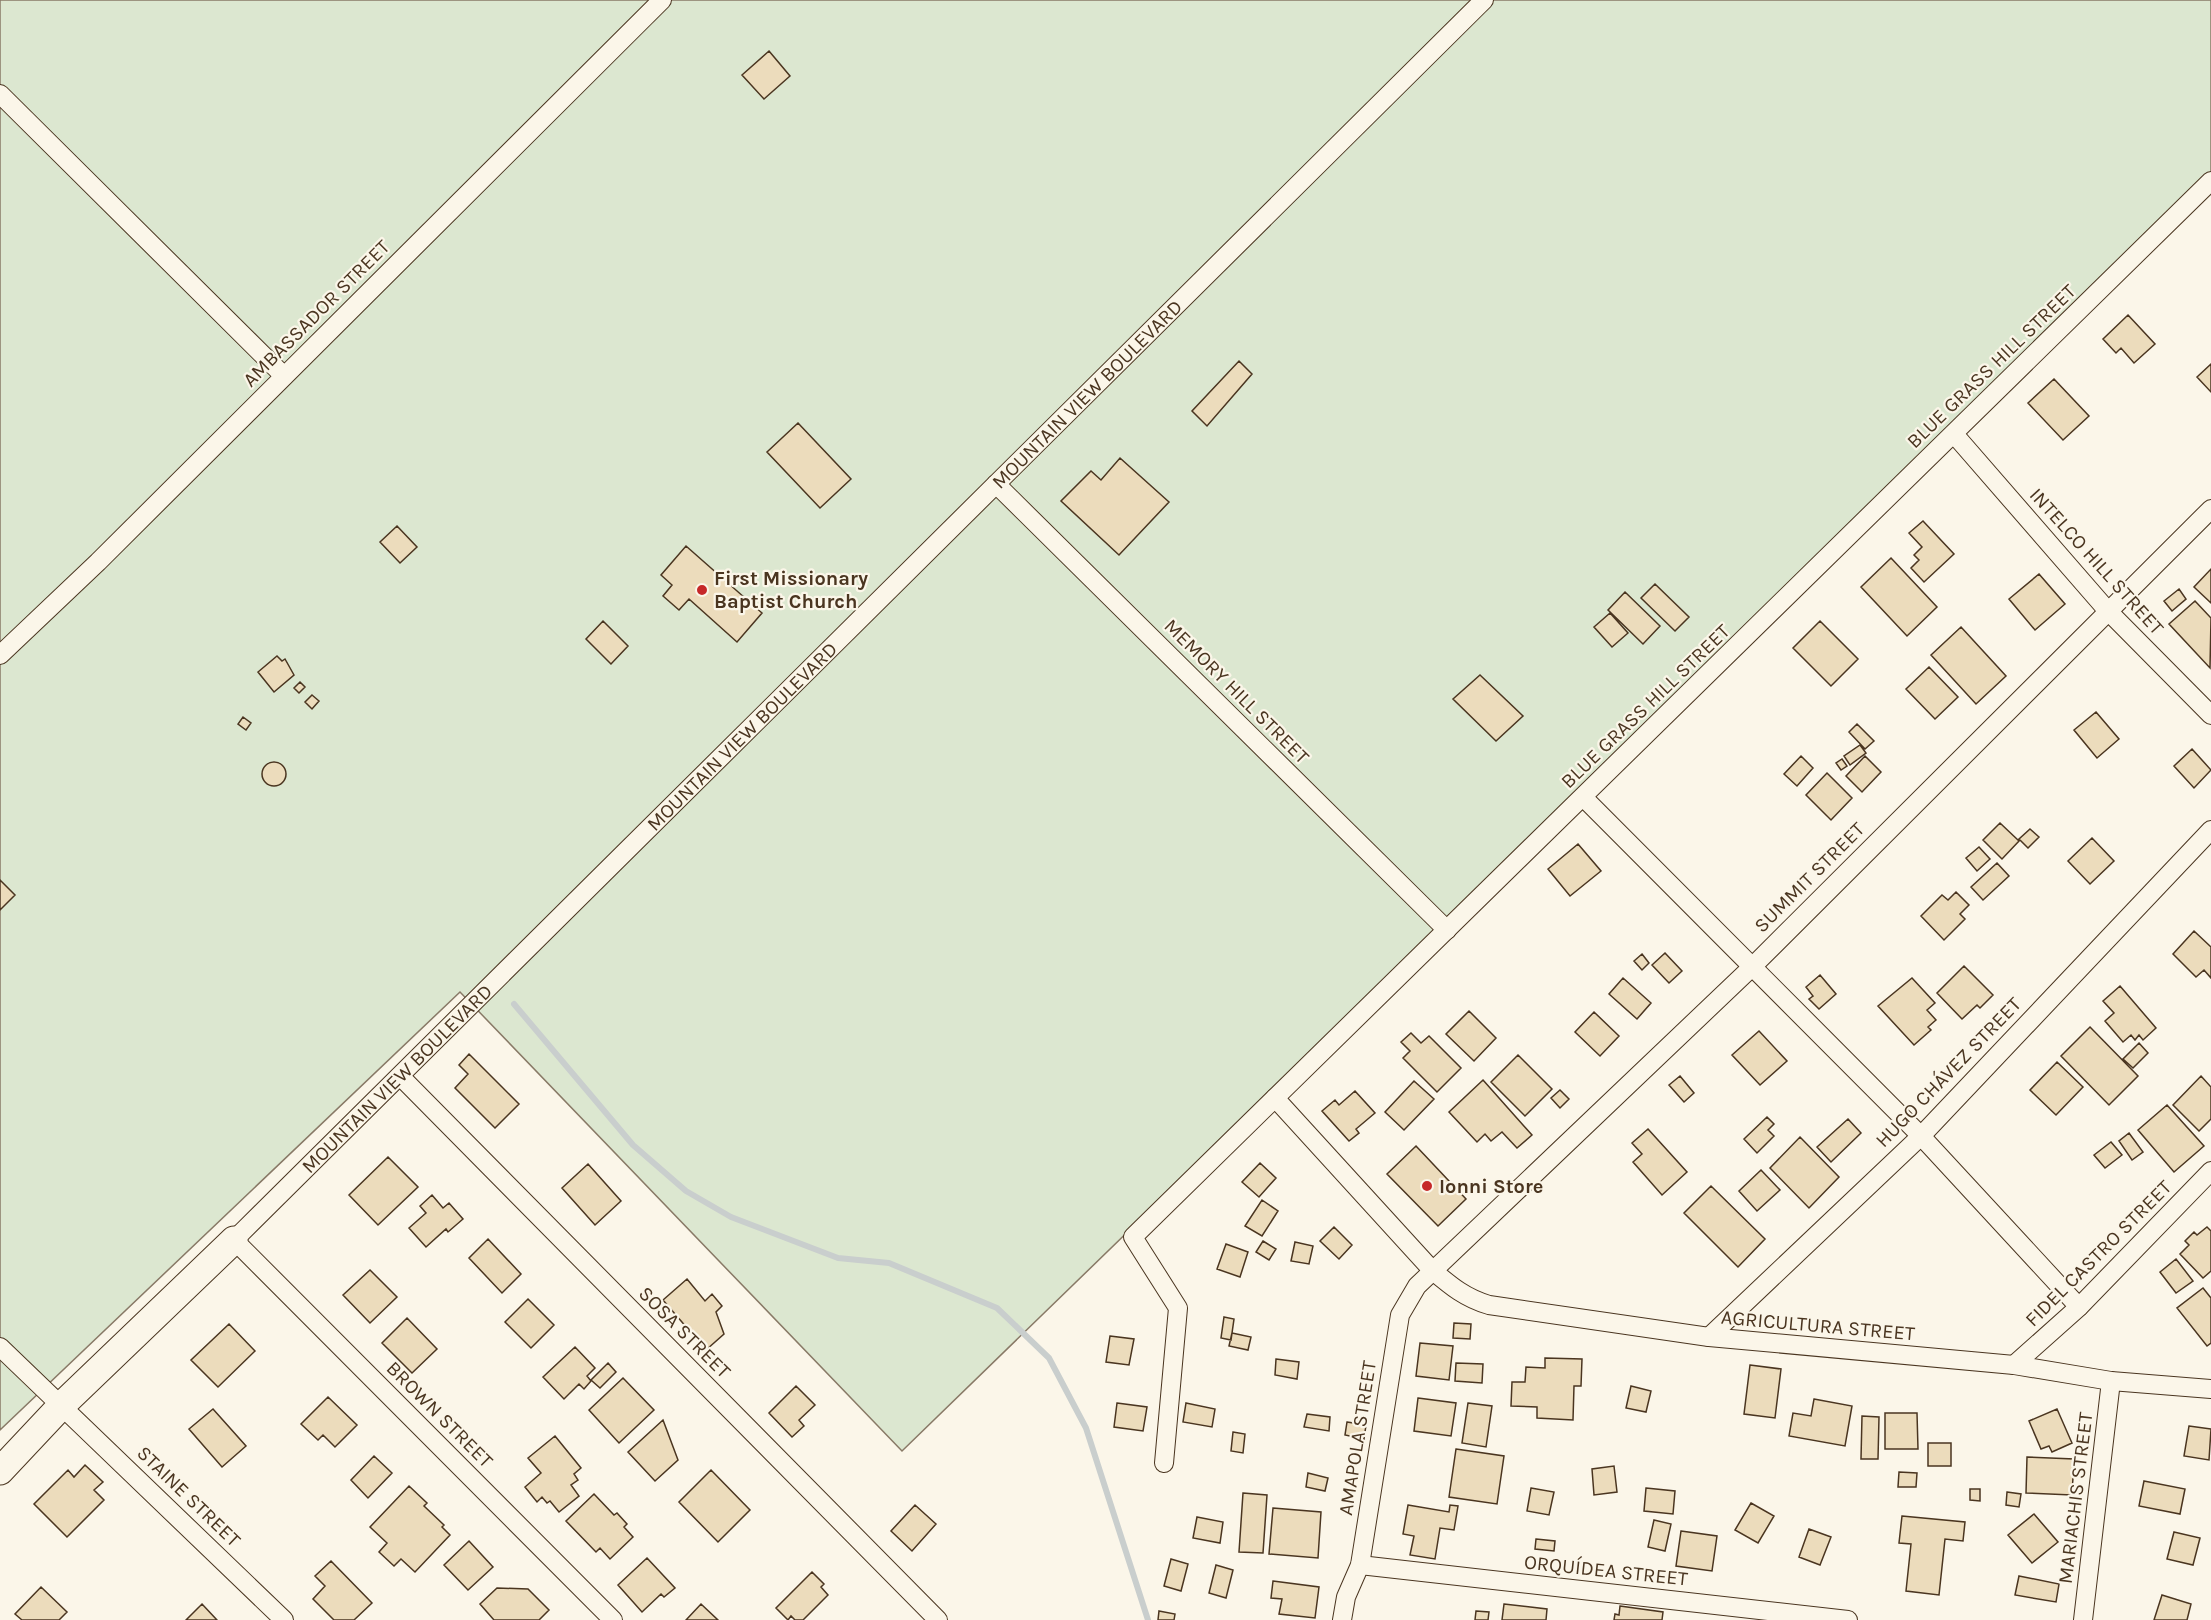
<svg xmlns="http://www.w3.org/2000/svg" width="2211" height="1620" font-family="Karla,sans-serif">
  <style>
    .green { fill: #dce7d0; stroke: #887966; stroke-width: 1.5 }
    .lines { fill: none; stroke-linecap: round; stroke-linejoin: round }
    .stream { stroke: #c9cecd; stroke-width: 6 }
    .building { fill: #ecdcbc; stroke: #4a3520; stroke-width: 1.5 }
    .street-casing { stroke: #4a3520; stroke-width: 20 }
    .secondary-casing { stroke: #4a3520; stroke-width: 29 }
    .street { stroke: #fbf6e9; stroke-width: 18 }
    .secondary { stroke: #fbf6e9; stroke-width: 27 }
    .poi-dot { fill: #c62828; stroke: #fbf6e9; stroke-width: 2 }
    .labels { text-anchor: middle; stroke-width: 4.5; stroke-linejoin: round; paint-order: stroke }
    .street-label { font-size: 20px; fill: #4a3520; stroke: #fbf6e9 }
    .poi-label { font-size: 20px; font-weight: bold; fill: #4a3520; stroke: #fbf6e9; text-anchor: start }
  </style>
  <rect width="100%" height="100%" fill="#fbf6e9"/>
  <path class="green" d="M 0,0 L 2211,0 L 2211,180 L 902,1451 L 460,992 L 0,1430 Z"/>
  <g class="lines">
    <path class="stream" d="M 514,1004 L 633,1145 L 686,1191 L 731,1217 L 838,1258 L 889,1263 L 997,1308 L 1049,1358 L 1086,1428 L 1148,1620"/>
  </g>
  <path class="building" d="M 769,51 L 790,76 L 764,99 L 742,75 Z
    M 2128,315 L 2155,344 L 2134,363 L 2121,348 L 2116,353 L 2103,339 Z
    M 1239,361 L 1252,374 L 1207,426 L 1192,411 Z
    M 2211,364 L 2211,392 L 2197,377 Z
    M 2054,379 L 2089,416 L 2063,440 L 2028,403 Z
    M 798,423 L 851,479 L 820,508 L 767,452 Z
    M 1120,458 L 1169,502 L 1119,555 L 1061,501 L 1091,471 L 1101,480 Z
    M 1923,521 L 1954,554 L 1924,582 L 1911,568 L 1919,560 L 1914,555 L 1922,547 L 1909,533 Z
    M 397,526 L 417,547 L 400,563 L 380,542 Z
    M 686,546 L 762,613 L 737,642 L 689,599 L 679,610 L 663,596 L 672,585 L 661,575 Z
    M 1891,558 L 1937,607 L 1907,636 L 1861,587 Z
    M 2211,569 L 2211,603 L 2194,587 Z
    M 2039,574 L 2065,604 L 2035,630 L 2009,599 Z
    M 1655,584 L 1689,617 L 1675,631 L 1641,598 Z
    M 2179,589 L 2186,599 L 2172,611 L 2164,601 Z
    M 1625,592 L 1660,626 L 1643,644 L 1608,610 Z
    M 2195,601 L 2211,618 L 2210,668 L 2169,624 Z
    M 1610,613 L 1628,633 L 1612,647 L 1594,627 Z
    M 603,621 L 628,646 L 611,664 L 586,639 Z
    M 1820,621 L 1858,659 L 1831,686 L 1793,648 Z
    M 1961,627 L 2006,676 L 1976,704 L 1931,655 Z
    M 277,656 L 282,661 L 285,659 L 294,675 L 274,692 L 258,672 Z
    M 1929,667 L 1958,697 L 1935,719 L 1906,689 Z
    M 1480,675 L 1523,716 L 1496,741 L 1453,699 Z
    M 300,682 L 305,687 L 299,693 L 294,688 Z
    M 312,695 L 319,701 L 312,709 L 305,702 Z
    M 2096,712 L 2119,739 L 2097,758 L 2074,730 Z
    M 243,717 L 251,723 L 246,730 L 238,724 Z
    M 1857,724 L 1874,741 L 1865,749 L 1849,732 Z
    M 1860,745 L 1866,753 L 1850,765 L 1844,756 Z
    M 2192,749 L 2211,770 L 2194,788 L 2174,766 Z
    M 1801,756 L 1813,768 L 1797,786 L 1784,774 Z
    M 1865,756 L 1881,772 L 1862,792 L 1846,776 Z
    M 1842,759 L 1847,766 L 1841,770 L 1836,763 Z
    M262 774a12 12 0 1 1 24 0a12 12 0 1 1-24 0Z
    M 1827,773 L 1852,798 L 1831,820 L 1806,795 Z
    M 2000,823 L 2019,841 L 2002,859 L 1983,840 Z
    M 2030,829 L 2039,837 L 2028,848 L 2019,839 Z
    M 2092,838 L 2114,861 L 2090,884 L 2068,861 Z
    M 1578,844 L 1601,871 L 1570,896 L 1548,869 Z
    M 1979,847 L 1990,859 L 1977,871 L 1966,858 Z
    M 1997,863 L 2009,876 L 1983,900 L 1971,887 Z
    M 0,880 L 15,895 L 0,910 Z
    M 1956,892 L 1969,905 L 1960,914 L 1965,919 L 1944,940 L 1921,916 L 1942,895 L 1948,900 Z
    M 2194,931 L 2211,947 L 2211,978 L 2204,970 L 2196,977 L 2173,954 Z
    M 1665,953 L 1682,971 L 1669,983 L 1652,965 Z
    M 1642,954 L 1649,963 L 1642,970 L 1634,961 Z
    M 1964,966 L 1993,995 L 1980,1008 L 1977,1005 L 1962,1019 L 1937,993 Z
    M 1820,975 L 1836,994 L 1819,1009 L 1809,999 L 1813,996 L 1806,987 Z
    M 1623,978 L 1651,1003 L 1637,1019 L 1609,994 Z
    M 1912,978 L 1935,1003 L 1927,1010 L 1936,1020 L 1928,1027 L 1931,1030 L 1914,1045 L 1878,1006 Z
    M 2120,986 L 2156,1028 L 2143,1040 L 2139,1035 L 2135,1040 L 2131,1035 L 2123,1042 L 2105,1021 L 2114,1013 L 2103,1001 Z
    M 1469,1011 L 1496,1038 L 1474,1061 L 1446,1034 Z
    M 1594,1012 L 1619,1036 L 1600,1056 L 1575,1032 Z
    M 2090,1027 L 2138,1076 L 2109,1105 L 2061,1056 Z
    M 1759,1031 L 1787,1061 L 1760,1085 L 1732,1055 Z
    M 1411,1033 L 1421,1043 L 1429,1036 L 1461,1068 L 1437,1092 L 1403,1058 L 1410,1051 L 1401,1042 Z
    M 2139,1043 L 2148,1053 L 2133,1068 L 2123,1059 Z
    M 469,1054 L 519,1104 L 495,1128 L 455,1088 L 468,1074 L 459,1065 Z
    M 1518,1055 L 1552,1089 L 1525,1116 L 1491,1082 Z
    M 2057,1062 L 2083,1087 L 2056,1115 L 2030,1090 Z
    M 1680,1076 L 1694,1093 L 1684,1102 L 1669,1085 Z
    M 2201,1076 L 2211,1087 L 2211,1119 L 2199,1131 L 2173,1105 Z
    M 1483,1080 L 1532,1135 L 1517,1148 L 1502,1132 L 1491,1141 L 1485,1134 L 1477,1142 L 1449,1112 Z
    M 1414,1081 L 1434,1099 L 1404,1130 L 1385,1112 Z
    M 1560,1090 L 1569,1099 L 1560,1108 L 1551,1098 Z
    M 1355,1091 L 1375,1113 L 1356,1129 L 1359,1133 L 1349,1141 L 1322,1111 L 1335,1100 L 1339,1105 Z
    M 2167,1105 L 2204,1146 L 2174,1172 L 2138,1130 Z
    M 1767,1117 L 1774,1124 L 1768,1130 L 1774,1136 L 1757,1153 L 1744,1139 Z
    M 1848,1119 L 1861,1133 L 1831,1162 L 1817,1147 Z
    M 1648,1129 L 1687,1172 L 1662,1195 L 1633,1162 L 1642,1154 L 1632,1143 Z
    M 2129,1133 L 2143,1152 L 2132,1160 L 2119,1141 Z
    M 1800,1137 L 1839,1177 L 1809,1208 L 1770,1168 Z
    M 2111,1142 L 2122,1155 L 2105,1168 L 2094,1155 Z
    M 1416,1146 L 1466,1199 L 1438,1226 L 1387,1174 Z
    M 388,1157 L 418,1187 L 378,1225 L 349,1195 Z
    M 1260,1163 L 1276,1178 L 1259,1197 L 1242,1182 Z
    M 588,1164 L 621,1201 L 595,1225 L 562,1188 Z
    M 1761,1170 L 1780,1190 L 1757,1211 L 1739,1191 Z
    M 1711,1186 L 1765,1239 L 1738,1267 L 1684,1213 Z
    M 432,1195 L 443,1208 L 449,1203 L 463,1219 L 448,1232 L 446,1229 L 426,1247 L 409,1228 L 426,1213 L 420,1206 Z
    M 1262,1200 L 1278,1211 L 1262,1236 L 1245,1226 Z
    M 1334,1227 L 1352,1245 L 1339,1259 L 1320,1241 Z
    M 2207,1227 L 2211,1231 L 2211,1271 L 2203,1278 L 2180,1254 L 2189,1245 L 2185,1241 L 2194,1232 L 2197,1235 Z
    M 488,1239 L 521,1274 L 502,1293 L 469,1258 Z
    M 1263,1241 L 1276,1249 L 1269,1260 L 1256,1252 Z
    M 1295,1242 L 1313,1246 L 1309,1264 L 1291,1261 Z
    M 1226,1244 L 1248,1252 L 1240,1277 L 1217,1269 Z
    M 2176,1259 L 2193,1281 L 2176,1293 L 2160,1272 Z
    M 370,1270 L 397,1297 L 370,1323 L 343,1295 Z
    M 687,1279 L 705,1301 L 712,1294 L 722,1306 L 716,1312 L 724,1334 L 706,1350 L 663,1300 Z
    M 2203,1288 L 2211,1298 L 2211,1343 L 2207,1346 L 2177,1308 Z
    M 528,1299 L 554,1325 L 531,1348 L 505,1322 Z
    M 1224,1317 L 1234,1319 L 1231,1340 L 1221,1338 Z
    M 407,1318 L 437,1349 L 412,1373 L 382,1343 Z
    M 1454,1323 L 1471,1324 L 1470,1339 L 1453,1338 Z
    M 229,1324 L 255,1351 L 218,1387 L 191,1360 Z
    M 1232,1333 L 1251,1337 L 1248,1350 L 1229,1346 Z
    M 1110,1336 L 1134,1339 L 1129,1365 L 1106,1362 Z
    M 1420,1343 L 1453,1346 L 1449,1380 L 1416,1376 Z
    M 575,1347 L 595,1368 L 587,1376 L 591,1381 L 584,1389 L 579,1384 L 564,1399 L 543,1377 Z
    M 1545,1358 L 1582,1359 L 1581,1386 L 1574,1386 L 1573,1420 L 1537,1418 L 1537,1407 L 1511,1406 L 1512,1382 L 1525,1382 L 1526,1367 L 1545,1368 Z
    M 1276,1359 L 1299,1362 L 1297,1379 L 1275,1375 Z
    M 608,1363 L 616,1372 L 600,1388 L 591,1380 Z
    M 1456,1363 L 1483,1364 L 1482,1383 L 1455,1381 Z
    M 1750,1365 L 1781,1369 L 1775,1418 L 1744,1414 Z
    M 623,1378 L 654,1410 L 619,1443 L 589,1410 Z
    M 796,1386 L 815,1405 L 799,1420 L 804,1426 L 792,1437 L 769,1413 Z
    M 1631,1386 L 1651,1391 L 1646,1412 L 1626,1408 Z
    M 328,1397 L 357,1425 L 335,1447 L 323,1435 L 318,1440 L 301,1424 Z
    M 1418,1398 L 1456,1403 L 1451,1436 L 1414,1431 Z
    M 1814,1399 L 1852,1406 L 1845,1446 L 1789,1436 L 1793,1413 L 1811,1416 Z
    M 1117,1403 L 1147,1407 L 1143,1431 L 1114,1427 Z
    M 1186,1403 L 1215,1409 L 1212,1427 L 1183,1422 Z
    M 1468,1403 L 1492,1406 L 1486,1447 L 1462,1443 Z
    M 213,1409 L 246,1446 L 222,1467 L 189,1429 Z
    M 2057,1409 L 2072,1443 L 2052,1452 L 2049,1446 L 2041,1449 L 2029,1421 Z
    M 1885,1413 L 1917,1413 L 1918,1449 L 1885,1449 Z
    M 1307,1414 L 1330,1417 L 1329,1431 L 1304,1427 Z
    M 1862,1416 L 1879,1417 L 1878,1459 L 1861,1459 Z
    M 663,1420 L 678,1460 L 655,1481 L 628,1452 Z
    M 1347,1422 L 1366,1425 L 1364,1439 L 1345,1435 Z
    M 2189,1426 L 2211,1429 L 2209,1460 L 2184,1456 Z
    M 1233,1432 L 1245,1434 L 1243,1453 L 1231,1451 Z
    M 555,1436 L 581,1468 L 574,1474 L 578,1480 L 571,1485 L 579,1496 L 559,1512 L 550,1501 L 547,1503 L 542,1497 L 537,1502 L 525,1487 L 541,1473 L 528,1458 Z
    M 1928,1443 L 1951,1443 L 1951,1466 L 1928,1466 Z
    M 1456,1449 L 1504,1456 L 1497,1504 L 1449,1497 Z
    M 374,1456 L 392,1473 L 368,1498 L 351,1480 Z
    M 2027,1457 L 2074,1459 L 2072,1495 L 2026,1493 Z
    M 85,1465 L 103,1482 L 94,1490 L 104,1500 L 67,1537 L 34,1504 L 68,1470 L 74,1477 Z
    M 1614,1466 L 1617,1492 L 1594,1495 L 1592,1469 Z
    M 711,1470 L 750,1510 L 718,1542 L 679,1502 Z
    M 1899,1472 L 1917,1473 L 1916,1487 L 1898,1487 Z
    M 1308,1473 L 1328,1478 L 1325,1491 L 1306,1487 Z
    M 2144,1481 L 2185,1489 L 2180,1514 L 2139,1506 Z
    M 409,1486 L 427,1503 L 424,1506 L 444,1525 L 442,1527 L 450,1535 L 415,1572 L 401,1559 L 394,1566 L 379,1552 L 387,1543 L 370,1527 Z
    M 1531,1488 L 1554,1492 L 1549,1515 L 1527,1511 Z
    M 1646,1488 L 1675,1491 L 1673,1514 L 1644,1511 Z
    M 1970,1489 L 1980,1489 L 1980,1501 L 1970,1500 Z
    M 2007,1492 L 2021,1494 L 2019,1507 L 2006,1505 Z
    M 1243,1493 L 1267,1495 L 1263,1553 L 1239,1552 Z
    M 594,1494 L 614,1515 L 617,1513 L 627,1524 L 624,1527 L 633,1537 L 610,1559 L 600,1548 L 596,1552 L 566,1521 Z
    M 1751,1503 L 1774,1516 L 1758,1543 L 1735,1530 Z
    M 915,1505 L 936,1524 L 912,1551 L 891,1531 Z
    M 1408,1505 L 1449,1512 L 1450,1505 L 1458,1506 L 1454,1530 L 1440,1528 L 1435,1559 L 1410,1555 L 1414,1536 L 1403,1534 Z
    M 1273,1508 L 1321,1512 L 1318,1558 L 1269,1554 Z
    M 2034,1514 L 2058,1542 L 2032,1563 L 2008,1535 Z
    M 1902,1516 L 1965,1522 L 1963,1541 L 1945,1539 L 1939,1595 L 1906,1591 L 1911,1544 L 1899,1543 Z
    M 1197,1517 L 1223,1522 L 1220,1543 L 1193,1538 Z
    M 1654,1520 L 1671,1524 L 1665,1551 L 1648,1547 Z
    M 1809,1529 L 1831,1537 L 1820,1565 L 1799,1557 Z
    M 1681,1531 L 1717,1536 L 1712,1571 L 1676,1566 Z
    M 2174,1532 L 2200,1538 L 2193,1565 L 2167,1559 Z
    M 1536,1539 L 1555,1541 L 1554,1551 L 1535,1549 Z
    M 469,1541 L 493,1567 L 468,1590 L 444,1565 Z
    M 647,1558 L 675,1588 L 664,1597 L 661,1594 L 642,1612 L 618,1585 Z
    M 1171,1559 L 1188,1564 L 1181,1591 L 1164,1586 Z
    M 331,1561 L 372,1603 L 354,1620 L 334,1620 L 313,1599 L 325,1586 L 315,1576 Z
    M 1216,1565 L 1233,1570 L 1226,1598 L 1209,1593 Z
    M 812,1572 L 824,1584 L 821,1587 L 828,1595 L 803,1620 L 795,1620 L 791,1616 L 788,1620 L 776,1608 Z
    M 2019,1576 L 2059,1584 L 2056,1602 L 2015,1595 Z
    M 1273,1581 L 1319,1587 L 1315,1618 L 1279,1614 L 1282,1599 L 1271,1598 Z
    M 41,1587 L 67,1612 L 59,1620 L 22,1620 L 15,1614 Z
    M 497,1588 L 528,1589 L 549,1610 L 539,1620 L 494,1620 L 480,1604 Z
    M 2162,1595 L 2191,1604 L 2187,1620 L 2154,1620 Z
    M 202,1604 L 217,1620 L 186,1620 Z
    M 701,1604 L 718,1620 L 686,1620 Z
    M 1504,1604 L 1547,1609 L 1546,1620 L 1502,1620 Z
    M 1620,1606 L 1663,1612 L 1662,1620 L 1614,1620 L 1615,1614 L 1619,1615 Z
    M 1159,1611 L 1175,1614 L 1174,1620 L 1158,1620 Z
    M 1476,1611 L 1489,1612 L 1488,1620 L 1475,1620 Z"/>
  <g class="lines">
    <g class="street-casing">
      <g id="street">
        <path d="M 0,94 L 284,376"/>
        <path d="M 1954,434 L 2107,610 L 2211,715"/>
        <path d="M 996,484 L 1447,930"/>
        <path d="M 0,655 L 98,562 L 662,0"/>
        <path d="M 1584,798 L 1921,1136 L 2079,1307"/>
        <path d="M 400,1076 L 938,1620"/>
        <path d="M 1275,1098 L 1432,1270 C 1451,1286 1465,1298 1489,1305 L 1709,1337 L 2014,1365 L 2111,1381 L 2211,1389"/>
        <path d="M 1709,1337 L 1921,1136 L 2211,830"/>
        <path d="M 0,1347 L 284,1620"/>
        <path d="M 2014,1365 L 2079,1307 L 2211,1171"/>
        <path d="M 1164,1463 L 1178,1308 L 1133,1237 L 2211,181"/>
        <path d="M 1360,1565 L 1848,1620"/>
        <path id="s1" d="M 613,1620 L 234,1240 L 1484,0"/>
        <path d="M 1342,1620 L 1346,1597 L 1360,1565 L 1400,1315 L 1417,1286 L 1753,966 L 2211,509"/>
        <path d="M 2083,1620 L 2111,1381"/>
      </g>
    </g>
    <g class="secondary-casing">
      <path id="secondary" d="M 0,1471 L 62,1405 L 234,1240"/>
    </g>
    <use href="#street" class="street"/>
    <use href="#secondary" class="secondary"/>
  </g>
  <g class="poi-dot">
    <circle cx="702" cy="590" r="6"/>
    <circle cx="1427" cy="1186" r="6"/>
  </g>
  <g class="labels">
    <g class="street-label">
      <text transform="translate(316 313) rotate(-45)" y="7">AMBASSADOR STREET</text>
      <text transform="translate(1991 366) rotate(-44)" y="7">BLUE GRASS HILL STREET</text>
      <text dy="7" stroke="none"><textPath href="#s1" startOffset="1738">MOUNTAIN VIEW BOULEVARD</textPath></text>
      <text transform="translate(2097 561) rotate(48)" y="7">INTELCO HILL STREET</text>
      <text transform="translate(1237 691) rotate(45)" y="7">MEMORY HILL STREET</text>
      <text transform="translate(1645 706) rotate(-44)" y="7">BLUE GRASS HILL STREET</text>
      <text dy="7" stroke="none"><textPath href="#s1" startOffset="1252">MOUNTAIN VIEW BOULEVARD</textPath></text>
      <text transform="translate(1809 877) rotate(-45)" y="7">SUMMIT STREET</text>
      <text transform="translate(1948 1072) rotate(-46)" y="7">HUGO CHÁVEZ STREET</text>
      <text dy="7" stroke="none"><textPath href="#s1" startOffset="766">MOUNTAIN VIEW BOULEVARD</textPath></text>
      <text transform="translate(2098 1253) rotate(-45)" y="7">FIDEL CASTRO STREET</text>
      <text transform="translate(1818 1325) rotate(5)" y="7">AGRICULTURA STREET</text>
      <text transform="translate(685 1332) rotate(45)" y="7">SOSA STREET</text>
      <text transform="translate(440 1414) rotate(45)" y="7">BROWN STREET</text>
      <text transform="translate(1357 1438) rotate(-81)" y="7">AMAPOLA STREET</text>
      <text transform="translate(189 1496) rotate(44)" y="7">STAINE STREET</text>
      <text transform="translate(2075 1498) rotate(-83)" y="7">MARIACHIS STREET</text>
      <text transform="translate(1606 1570) rotate(6)" y="7">ORQUÍDEA STREET</text>
    </g>
    <g class="poi-label">
      <text x="714" y="585">First Missionary<tspan x="714" dy="23">Baptist Church</tspan></text>
      <text x="1439" y="1193">Ionni Store</text>
    </g>
  </g>
</svg>
